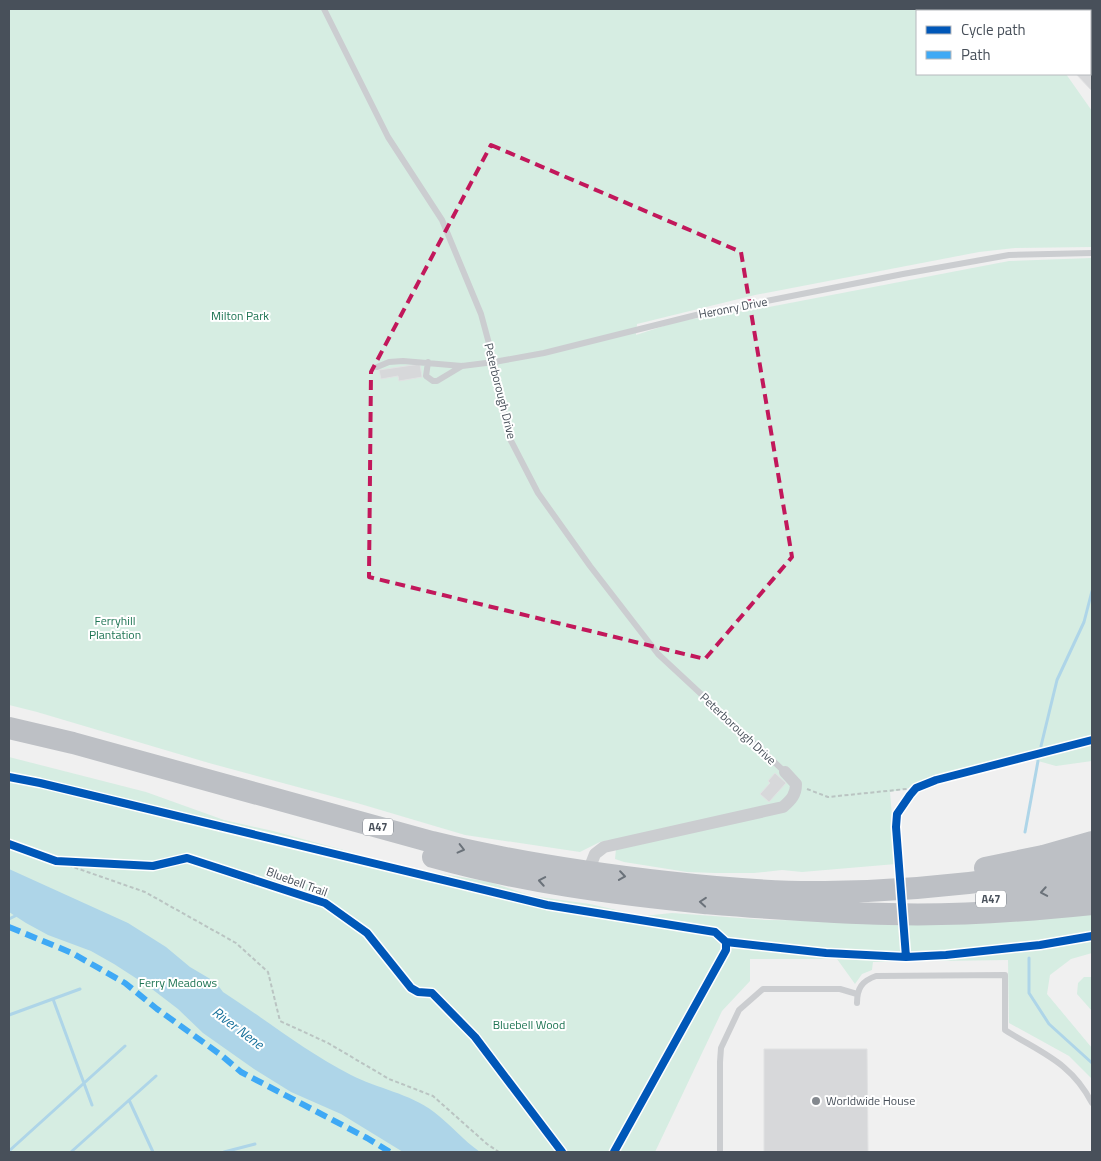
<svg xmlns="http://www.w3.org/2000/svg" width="1101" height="1161" font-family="'Titillium Web',sans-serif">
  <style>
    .green { fill: #d6ede2 }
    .water { fill: #aed5e8 }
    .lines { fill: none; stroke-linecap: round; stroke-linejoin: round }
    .stream { stroke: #aed5e8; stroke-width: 3 }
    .building { fill: #d7d8da; stroke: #e1e2e3 }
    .path { stroke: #bac4c2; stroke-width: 2; stroke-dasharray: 4 2.5; stroke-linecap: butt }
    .lane { stroke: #cbcdd0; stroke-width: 6 }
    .street { stroke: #cbcdd0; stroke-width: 12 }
    .highway { stroke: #bdc0c5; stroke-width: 22 }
    .quiet { stroke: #3fa9f5; stroke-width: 6; stroke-dasharray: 12 6; stroke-linecap: butt }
    .cycleway-casing { stroke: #fff; stroke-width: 11 }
    .cycleway { stroke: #0057b8; stroke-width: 8 }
    .oneway { stroke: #6b727a }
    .marked { fill: none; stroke: #c2185b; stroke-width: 4; stroke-dasharray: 10 6; stroke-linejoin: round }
    .poi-dot { fill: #83888e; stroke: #fff; stroke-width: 2 }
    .labels { text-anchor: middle; stroke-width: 4; stroke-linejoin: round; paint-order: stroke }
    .shield { fill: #fff; stroke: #7f848c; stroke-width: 1 }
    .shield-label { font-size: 11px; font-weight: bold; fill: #48505a }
    .street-label { font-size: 12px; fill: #48505a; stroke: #fff }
    .park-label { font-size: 12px; fill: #1f7554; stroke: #fff }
    .poi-label { font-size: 12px; fill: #48505a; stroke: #fff; text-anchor: start }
    .water-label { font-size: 14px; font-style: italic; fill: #19729c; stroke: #fff }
  </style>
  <rect width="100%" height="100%" fill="#f0f0f0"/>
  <path class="green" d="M 9,9 L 1075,9 L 1076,11 L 917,11 L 917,74 L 1066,74 L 1092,111 L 1092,247 L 1015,248 L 979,252 L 755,295 L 637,324 L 636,335 L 679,321 L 769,307 L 1009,261 L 1092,258 L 1092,761 L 1056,766 L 1031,759 L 958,778 L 890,792 L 896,864 L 802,872 L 782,870 L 754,873 L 715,873 L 687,872 L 624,862 L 615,859 L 616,849 L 610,840 L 600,842 L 580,852 L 465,835 L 357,803 L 209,763 L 37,712 L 9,705 Z
    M 9,757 L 146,792 L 224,820 L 273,831 L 414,869 L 490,882 L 532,896 L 590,904 L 643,916 L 672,913 L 766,920 L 871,921 L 1092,907 L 1092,953 L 1071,959 L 1050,975 L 1047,994 L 1092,1048 L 1092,1079 L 1069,1056 L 1009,1023 L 1008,960 L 873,962 L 872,970 L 862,974 L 855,984 L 837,959 L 750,959 L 750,981 L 722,1011 L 655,1152 L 9,1152 Z
    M 1084,977 L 1092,977 L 1092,1011 L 1077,994 L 1078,983 Z"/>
  <path class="water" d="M 9,869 L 128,923 L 166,947 L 190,967 L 212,980 L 217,984 L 223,992 C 265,1019 306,1052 351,1075 C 378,1089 409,1093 434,1112 C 450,1124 463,1140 480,1152 L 403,1152 L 341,1114 L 291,1092 L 254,1069 L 203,1033 L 178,1009 L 148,986 L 114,964 L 91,951 L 48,935 L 26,923 L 9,912 Z"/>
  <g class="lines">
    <path class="stream" d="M 1041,746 L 1057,680 L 1084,622 L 1092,591
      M 1025,832 L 1038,761
      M 9,919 L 15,916
      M 1029,958 L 1029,993 L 1049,1024 L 1092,1063
      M 53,999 L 92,1105
      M 9,1015 L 80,989
      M 129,1100 L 153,1152
      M 9,1151 L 125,1046
      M 71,1152 L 156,1076
      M 224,1152 L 255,1144"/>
  </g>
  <path class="building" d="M 1090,34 L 1092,37 L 1092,91 L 1076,74 L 1090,74 Z
    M 420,364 L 422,377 L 399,381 L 398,376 L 381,379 L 379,370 Z
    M 775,773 L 786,783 L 769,802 L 760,794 L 770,783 L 768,781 Z
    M 764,1049 L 867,1049 L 868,1152 L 764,1152 Z"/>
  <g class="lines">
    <path class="path" d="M 807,789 L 828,797 L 916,788
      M 56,861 L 145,892 L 236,943 L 268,972 L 280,1021 L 328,1043 L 389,1079 L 433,1096 L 487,1144 L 499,1152"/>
    <path class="lane" d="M 324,9 L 388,137 L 442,220 L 481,314 L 494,362 L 509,437 L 538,493 L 590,566 L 658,654 L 785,772
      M 428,362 L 426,376 L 433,381 L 437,381 L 462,366
      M 377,367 L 389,362 L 403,361 L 462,366 L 494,362 L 544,353 L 696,315 L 903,274 L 1009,255 L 1092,253
      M 857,1003 C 857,988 862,981 876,976 L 1005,975 L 1005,1030 C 1041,1053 1071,1062 1092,1103
      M 720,1152 L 720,1062 L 721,1048 L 739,1010 L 763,989 L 840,989 L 857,994"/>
    <path class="street" d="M 588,872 L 595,854 L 604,847 L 783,807 C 791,800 796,795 796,784 L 785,772"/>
    <path class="highway" d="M 9,728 L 73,743 L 432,842 C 509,861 588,873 667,882 C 719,888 773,893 825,892 C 916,891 1004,881 1092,864
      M 433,857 C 522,882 613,894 704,903 C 766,908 827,913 889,914 C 957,916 1025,911 1092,904
      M 985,868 L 1043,856 L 1092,842
      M 1002,898 L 1040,893 L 1092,882"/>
    <path class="quiet" d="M 9,927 L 72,953 L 125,983 L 157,1009 L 221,1055 L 241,1072 L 367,1138 L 390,1152"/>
    <g class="cycleway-casing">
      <path id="cycleway" d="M 9,777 L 40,783 L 547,905 L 715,932 L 726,942 L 826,953 L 906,957 L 946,955 L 1040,945 L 1092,936
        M 9,844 L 56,861 L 153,866 L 187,858 L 325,903 L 367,933 L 411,988 L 418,992 L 432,993 L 475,1037 L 562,1152
        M 906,957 L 896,827 L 897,814 L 910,795 L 916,788 L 936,780 L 1092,740
        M 614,1152 L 726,950 L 726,942"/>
    </g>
    <use href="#cycleway" class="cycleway"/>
  </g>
  <defs><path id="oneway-chevron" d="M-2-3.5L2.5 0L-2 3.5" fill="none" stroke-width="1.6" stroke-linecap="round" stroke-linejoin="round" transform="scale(1.25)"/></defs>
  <g class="oneway">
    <use href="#oneway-chevron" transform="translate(461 849) rotate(14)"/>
    <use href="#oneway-chevron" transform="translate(622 876) rotate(8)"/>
    <use href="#oneway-chevron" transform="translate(542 881) rotate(-170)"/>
    <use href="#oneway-chevron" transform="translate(1044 892) rotate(170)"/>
    <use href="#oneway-chevron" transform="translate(703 902) rotate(-175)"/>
  </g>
  <path class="marked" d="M 491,145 L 741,252 L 792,557 L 705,659 L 369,577 L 371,372 Z"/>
  <circle class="poi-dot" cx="816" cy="1101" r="5"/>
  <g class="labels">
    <g class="shield">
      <rect x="363" y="818.5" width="30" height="17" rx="4"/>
      <rect x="976" y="890.5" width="30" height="17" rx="4"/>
    </g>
    <g class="shield-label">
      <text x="378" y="831">A47</text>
      <text x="991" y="903">A47</text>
    </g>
    <g class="street-label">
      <text transform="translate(733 308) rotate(-11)" y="4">Heronry Drive</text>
      <text transform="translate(500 391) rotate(76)" y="4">Peterborough Drive</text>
      <text transform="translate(738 729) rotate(43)" y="4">Peterborough Drive</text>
      <text transform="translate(297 882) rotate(20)" y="4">Bluebell Trail</text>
    </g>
    <g class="park-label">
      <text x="240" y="320">Milton Park</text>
      <text x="115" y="625">Ferryhill<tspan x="115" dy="14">Plantation</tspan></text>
      <text x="178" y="987">Ferry Meadows</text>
      <text x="529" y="1029">Bluebell Wood</text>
    </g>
    <g class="poi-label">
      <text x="826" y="1105">Worldwide House</text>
    </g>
    <g class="water-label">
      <text transform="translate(238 1028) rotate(37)" y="5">River Nene</text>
    </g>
  </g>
  <rect width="1101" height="1161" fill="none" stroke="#48505a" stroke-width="20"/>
  <rect x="916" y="10" width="175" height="65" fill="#ffffff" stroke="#b6b9bd"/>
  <rect x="926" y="26" width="25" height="8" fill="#0057b8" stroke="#b6b9bd"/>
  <text x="961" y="35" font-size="15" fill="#48505a">Cycle path</text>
  <rect x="926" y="51" width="25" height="8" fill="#3fa9f5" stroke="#b6b9bd"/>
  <text x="961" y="60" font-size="15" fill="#48505a">Path</text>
</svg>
